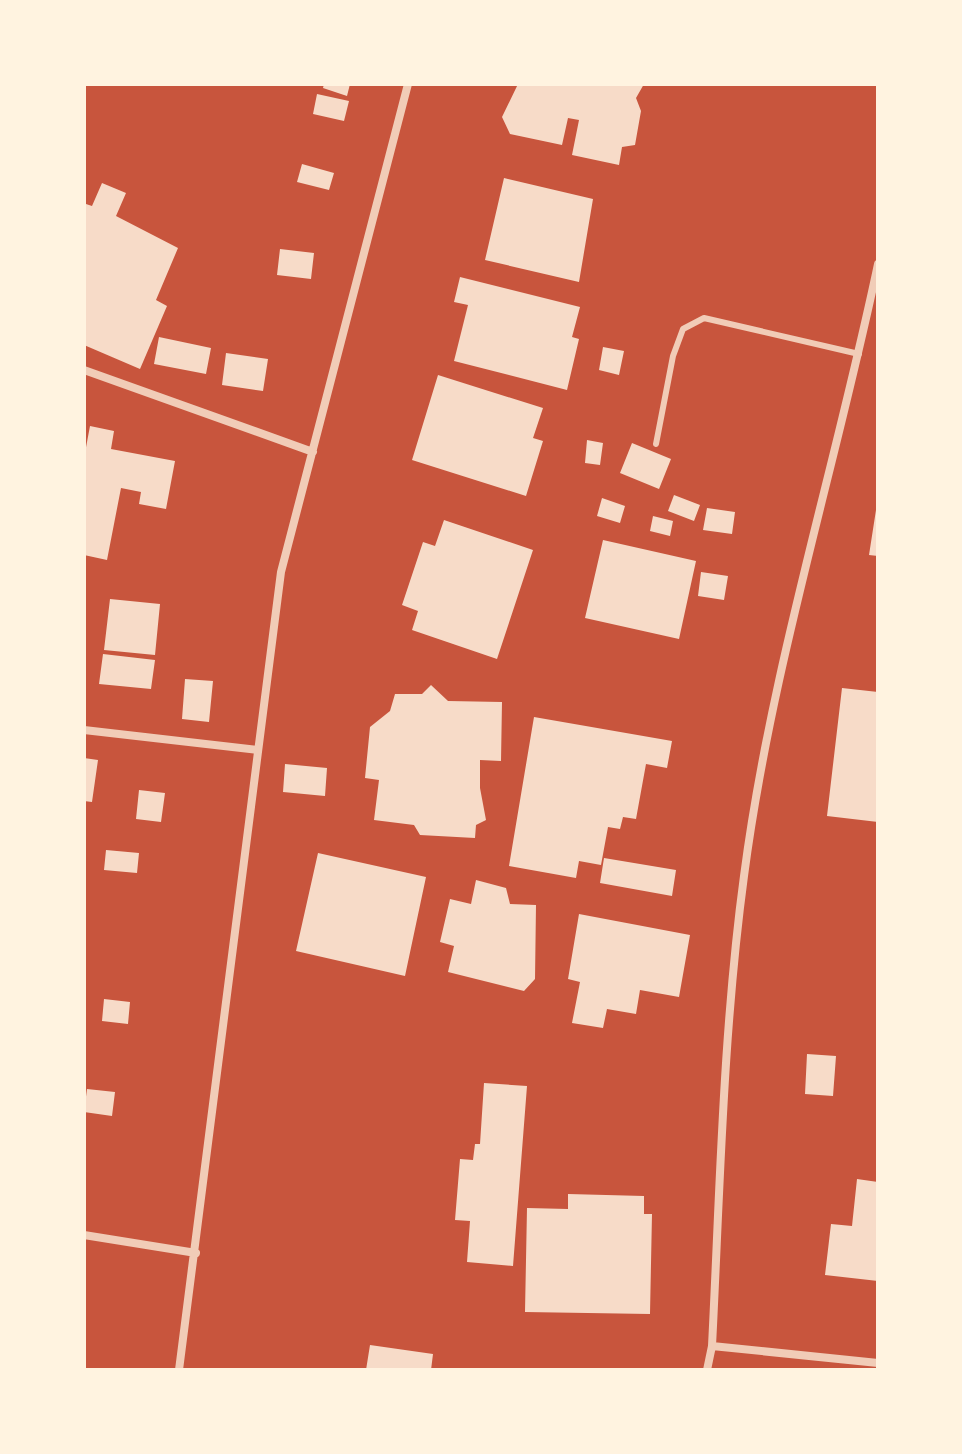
<svg xmlns="http://www.w3.org/2000/svg" width="962" height="1454" font-family="Lato,sans-serif">
  <style>
    .building { fill: #f7dbc8 }
    .lines { fill: none; stroke-linecap: round; stroke-linejoin: round }
    .service { stroke: #f1ccb7; stroke-width: 6 }
    .minor { stroke: #f1ccb7; stroke-width: 8 }
  </style>
  <rect width="100%" height="100%" fill="#c8553d"/>
  <path class="building" d="M 324,84 L 350,84 L 347,96 L 323,88 Z
    M 518,84 L 644,84 L 636,98 L 641,111 L 635,145 L 622,147 L 619,165 L 572,155 L 579,120 L 568,118 L 562,145 L 510,134 L 502,117 Z
    M 317,94 L 349,101 L 344,121 L 313,114 Z
    M 302,164 L 334,173 L 329,190 L 297,182 Z
    M 504,178 L 593,199 L 579,282 L 485,260 Z
    M 102,183 L 126,193 L 116,216 L 178,248 L 156,300 L 167,306 L 140,369 L 84,345 L 84,209 L 86,204 L 92,206 Z
    M 280,249 L 314,253 L 311,279 L 277,275 Z
    M 460,277 L 580,307 L 572,337 L 579,339 L 567,390 L 454,361 L 468,305 L 454,302 Z
    M 159,337 L 211,348 L 206,374 L 154,364 Z
    M 603,347 L 624,351 L 619,375 L 599,370 Z
    M 226,353 L 268,359 L 263,391 L 222,385 Z
    M 438,375 L 543,408 L 533,438 L 543,441 L 526,496 L 412,460 Z
    M 90,426 L 114,431 L 111,449 L 175,461 L 166,509 L 139,504 L 141,492 L 121,488 L 107,560 L 84,555 L 84,458 Z
    M 587,440 L 603,443 L 600,465 L 585,463 Z
    M 632,443 L 671,459 L 659,489 L 620,473 Z
    M 674,495 L 700,505 L 694,521 L 668,511 Z
    M 602,498 L 625,506 L 620,523 L 597,516 Z
    M 707,508 L 735,512 L 732,534 L 703,530 Z
    M 876,510 L 878,510 L 878,556 L 869,555 Z
    M 653,516 L 673,521 L 670,536 L 650,531 Z
    M 444,520 L 533,550 L 497,659 L 412,630 L 418,611 L 402,605 L 423,542 L 435,546 Z
    M 603,540 L 696,561 L 679,639 L 585,618 Z
    M 701,572 L 728,576 L 724,600 L 698,596 Z
    M 110,599 L 160,604 L 155,655 L 104,650 Z
    M 103,654 L 155,660 L 151,689 L 99,684 Z
    M 185,679 L 213,681 L 209,722 L 182,719 Z
    M 431,685 L 448,701 L 502,702 L 501,761 L 480,760 L 480,788 L 486,820 L 476,825 L 475,838 L 420,835 L 414,825 L 374,820 L 379,780 L 365,778 L 370,727 L 390,711 L 395,694 L 422,694 Z
    M 842,688 L 878,692 L 878,822 L 827,816 Z
    M 534,717 L 672,741 L 667,768 L 646,764 L 636,819 L 623,817 L 620,829 L 608,827 L 601,865 L 579,861 L 576,878 L 509,866 Z
    M 84,758 L 98,760 L 92,802 L 84,801 Z
    M 285,764 L 327,768 L 325,796 L 283,792 Z
    M 139,790 L 165,793 L 161,822 L 136,819 Z
    M 106,850 L 139,853 L 137,873 L 104,870 Z
    M 318,853 L 426,877 L 405,976 L 296,951 Z
    M 604,858 L 676,870 L 672,896 L 600,883 Z
    M 476,880 L 506,888 L 510,904 L 536,905 L 535,979 L 524,991 L 448,972 L 454,946 L 440,942 L 450,899 L 471,904 Z
    M 579,914 L 690,935 L 679,997 L 640,990 L 636,1014 L 607,1009 L 603,1028 L 572,1023 L 580,982 L 568,979 Z
    M 104,999 L 130,1002 L 128,1024 L 102,1021 Z
    M 807,1054 L 836,1056 L 833,1096 L 805,1094 Z
    M 484,1083 L 527,1086 L 513,1266 L 467,1262 L 470,1221 L 455,1220 L 460,1159 L 473,1160 L 475,1144 L 480,1144 Z
    M 87,1089 L 115,1092 L 112,1116 L 84,1112 Z
    M 857,1179 L 878,1182 L 878,1281 L 825,1275 L 831,1224 L 852,1226 Z
    M 568,1194 L 644,1196 L 644,1214 L 652,1214 L 650,1314 L 525,1312 L 527,1208 L 568,1209 Z
    M 370,1345 L 433,1354 L 431,1370 L 366,1370 Z"/>
  <g class="lines">
    <path class="service" d="M 656,444 L 673,356 L 683,329 L 704,318 L 859,354"/>
    <path class="minor" d="M 84,370 L 313,452
      M 84,730 L 258,750
      M 84,1235 L 196,1253
      M 712,1346 L 878,1363
      M 179,1370 L 281,572 L 408,84
      M 707,1370 L 712,1346 C 720,1189 723,1032 744,876 C 771,669 835,469 878,264"/>
  </g>
  <rect width="962" height="1454" fill="none" stroke="#fff3e0" stroke-width="172"/>
</svg>
